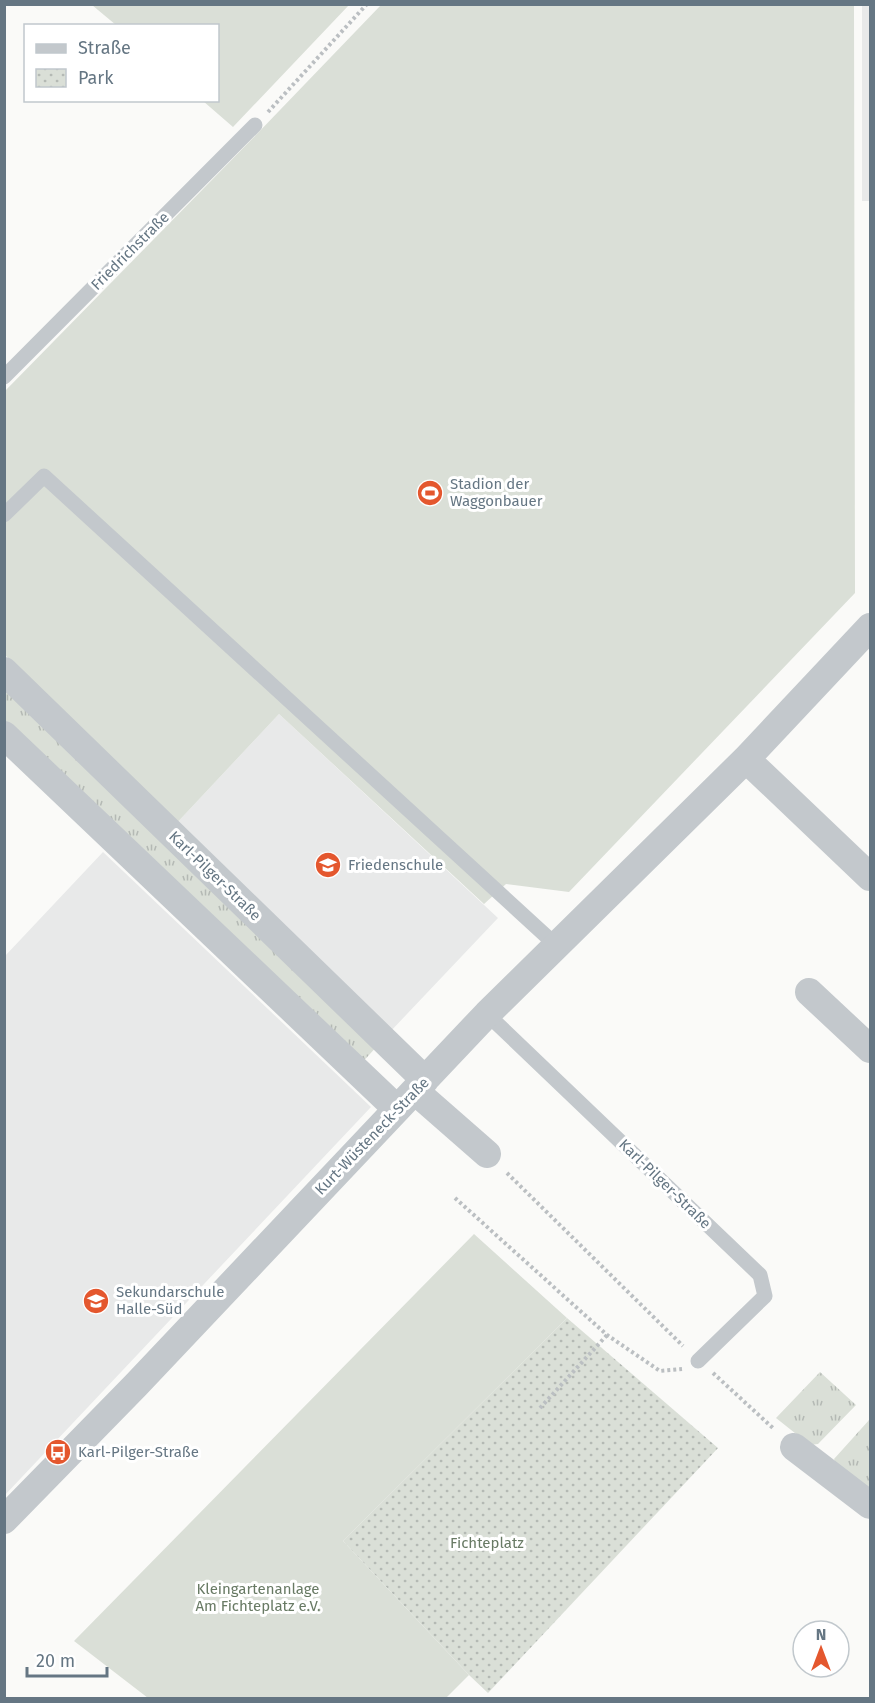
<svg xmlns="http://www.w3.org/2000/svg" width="875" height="1703" font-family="'Fira Sans',sans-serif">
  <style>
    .built { fill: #e8e9e9 }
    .grass { fill: url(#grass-tufts) }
    .park { fill: url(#park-dots) }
    .garden { fill: #dadfd7 }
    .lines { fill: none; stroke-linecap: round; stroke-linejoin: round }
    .path { stroke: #bbbfc2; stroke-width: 4; stroke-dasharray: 3 3; stroke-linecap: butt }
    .lane { stroke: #c3c8cc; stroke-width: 15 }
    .street { stroke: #c3c8cc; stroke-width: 28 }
    .labels { text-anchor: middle; stroke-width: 6; stroke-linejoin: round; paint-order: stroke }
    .street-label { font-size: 15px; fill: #657683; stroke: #fff }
    .poi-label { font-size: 15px; fill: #657683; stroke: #fff; text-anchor: start }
    .park-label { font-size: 15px; fill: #687a64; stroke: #fff }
  </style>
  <defs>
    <pattern id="grass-tufts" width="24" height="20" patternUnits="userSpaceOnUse" patternTransform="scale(1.5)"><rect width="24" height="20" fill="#dadfd7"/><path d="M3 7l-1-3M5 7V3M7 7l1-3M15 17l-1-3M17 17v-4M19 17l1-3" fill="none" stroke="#b4b9b4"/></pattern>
    <pattern id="park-dots" width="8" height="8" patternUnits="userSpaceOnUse" patternTransform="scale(1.5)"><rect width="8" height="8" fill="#dadfd7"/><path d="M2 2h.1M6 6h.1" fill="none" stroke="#b4b9b4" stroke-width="1.8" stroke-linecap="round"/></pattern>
  </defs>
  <rect width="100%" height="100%" fill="#fafaf8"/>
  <path class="built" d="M 870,4 L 870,201 L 862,201 L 862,5 Z
    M 279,714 L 498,918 L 389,1033 L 174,826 Z
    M 103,852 L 371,1107 L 5,1495 L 5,956 Z"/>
  <path class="grass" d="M 5,675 L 379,1044 L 359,1066 L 5,731 Z
    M 820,1372 L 856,1405 L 818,1444 L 810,1445 L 776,1418 Z
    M 870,1419 L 870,1492 L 837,1466 L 834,1459 Z"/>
  <path class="park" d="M 567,1318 L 718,1448 L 488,1693 L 469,1675 L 343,1541 Z"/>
  <path class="garden" d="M 92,5 L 349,5 L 233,127 L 203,101 L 218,100 L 218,26 L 116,25 Z
    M 381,5 L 854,5 L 855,593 L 569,892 L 506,884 L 484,904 L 279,714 L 174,826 L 5,655 L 4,392 L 253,138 Z
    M 474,1234 L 567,1318 L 343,1541 L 469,1675 L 446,1698 L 148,1698 L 74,1641 Z"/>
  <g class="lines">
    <path class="path" d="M 268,112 L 367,4
      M 507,1173 L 683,1346
      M 455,1198 L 607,1335 L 660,1371 L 682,1369
      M 713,1373 L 774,1429
      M 540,1408 L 607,1335"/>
    <path class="lane" d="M 4,377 L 255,125
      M 4,515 L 44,476 L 557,946
      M 487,1014 L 760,1275 L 765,1296 L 698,1361"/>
    <path class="street" d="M 4,671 L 425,1080
      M 4,735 L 397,1109
      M 746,759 L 870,877
      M 809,992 L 870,1049
      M 415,1091 L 487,1154
      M 794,1447 L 870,1505
      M 4,1520 L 136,1385 L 487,1014 L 746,759 L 870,627"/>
  </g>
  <defs>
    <g id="stadium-disc" transform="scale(1.35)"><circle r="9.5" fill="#e4572e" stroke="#fff"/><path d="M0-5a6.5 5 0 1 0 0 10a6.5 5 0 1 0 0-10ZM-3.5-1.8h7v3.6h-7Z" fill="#fff"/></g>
    <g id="school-disc" transform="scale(1.35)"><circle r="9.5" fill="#e4572e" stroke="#fff"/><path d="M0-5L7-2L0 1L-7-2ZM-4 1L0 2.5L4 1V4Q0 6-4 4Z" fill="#fff"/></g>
    <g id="bus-disc" transform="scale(1.35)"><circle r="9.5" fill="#e4572e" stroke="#fff"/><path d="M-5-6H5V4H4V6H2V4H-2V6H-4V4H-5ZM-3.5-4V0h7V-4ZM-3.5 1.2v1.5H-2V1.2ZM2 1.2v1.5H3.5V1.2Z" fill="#fff"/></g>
  </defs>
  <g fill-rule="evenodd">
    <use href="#stadium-disc" x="430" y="493"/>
    <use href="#school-disc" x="328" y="865"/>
    <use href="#school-disc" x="96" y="1301"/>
    <use href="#bus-disc" x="58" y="1452"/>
  </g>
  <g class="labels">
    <g class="street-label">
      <text transform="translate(130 251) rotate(-45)" y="5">Friedrichstraße</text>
      <text transform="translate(215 876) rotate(44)" y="5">Karl-Pilger-Straße</text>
      <text transform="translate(372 1136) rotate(-46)" y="5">Kurt-Wüsteneck-Straße</text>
      <text transform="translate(665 1184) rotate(44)" y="5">Karl-Pilger-Straße</text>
    </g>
    <g class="poi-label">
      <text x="450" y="489">Stadion der<tspan x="450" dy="17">Waggonbauer</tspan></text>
      <text x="348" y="870">Friedenschule</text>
      <text x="116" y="1297">Sekundarschule<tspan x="116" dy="17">Halle-Süd</tspan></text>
      <text x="78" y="1457">Karl-Pilger-Straße</text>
    </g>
    <g class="park-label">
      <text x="487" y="1548">Fichteplatz</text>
      <text x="258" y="1594">Kleingartenanlage<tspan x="258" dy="17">Am Fichteplatz e.V.</tspan></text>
    </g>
  </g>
  <rect width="875" height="1703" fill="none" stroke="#657683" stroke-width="12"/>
  <rect x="24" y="24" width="195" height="78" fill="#ffffff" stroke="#c1c8cd" stroke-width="1.5"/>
  <rect x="36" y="44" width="30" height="9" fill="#c3c8cc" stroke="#c1c8cd" stroke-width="1.5"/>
  <text x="78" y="54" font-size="18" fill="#657683">Straße</text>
  <rect x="36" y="69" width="30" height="18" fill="url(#park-dots)" stroke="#c1c8cd" stroke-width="1.5"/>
  <text x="78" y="84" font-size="18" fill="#657683">Park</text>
  <g transform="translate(821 1649)"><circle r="28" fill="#ffffff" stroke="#c1c8cd" stroke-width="1.5"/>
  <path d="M0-4.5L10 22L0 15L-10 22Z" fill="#e4572e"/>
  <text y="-9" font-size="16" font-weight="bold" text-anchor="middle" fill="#657683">N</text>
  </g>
  <path d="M27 1667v9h80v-9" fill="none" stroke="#657683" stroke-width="3"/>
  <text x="36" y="1667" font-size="18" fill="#657683" stroke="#ffffff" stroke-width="4.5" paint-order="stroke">20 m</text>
</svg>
